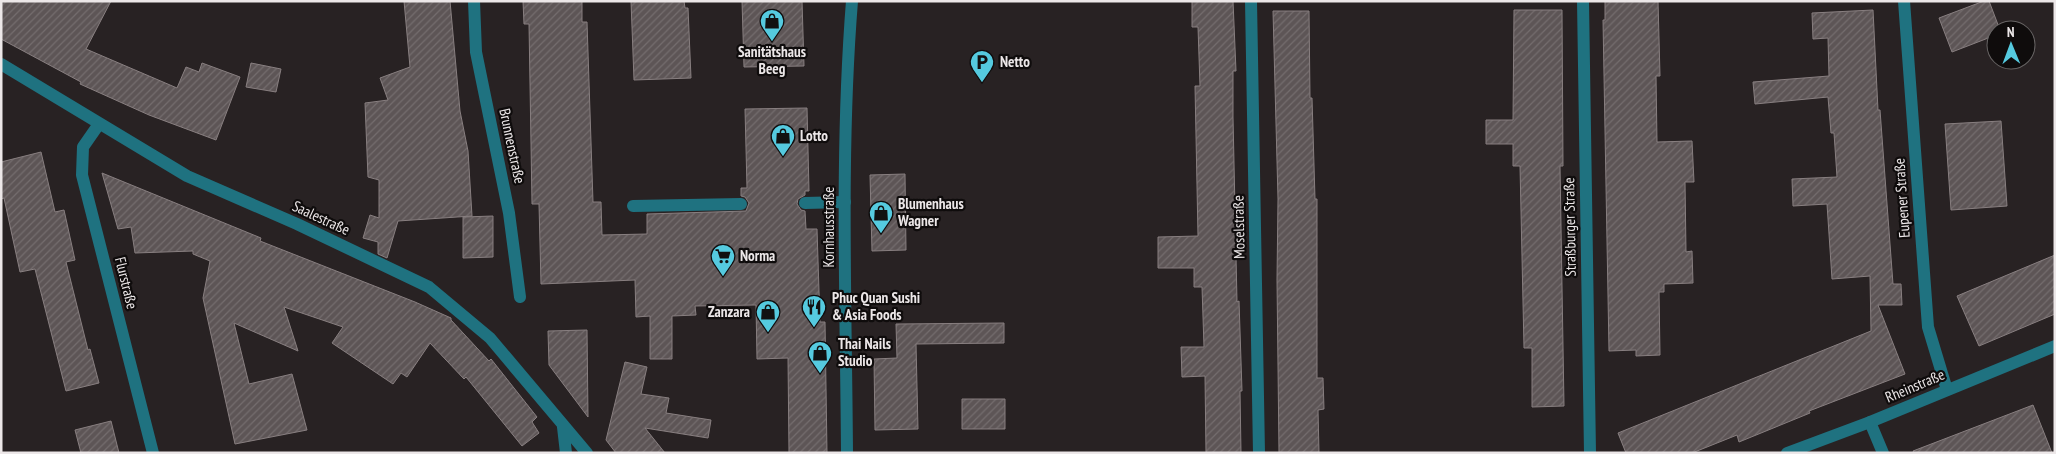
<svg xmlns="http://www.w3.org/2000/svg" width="2056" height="454" font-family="'PT Sans Narrow',sans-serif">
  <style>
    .building { fill: url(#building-hatch); stroke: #887f80 }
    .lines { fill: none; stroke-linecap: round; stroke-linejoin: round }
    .service { stroke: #1f7280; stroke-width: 12 }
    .minor { stroke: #1f7280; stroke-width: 12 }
    .labels { text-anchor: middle; stroke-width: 4.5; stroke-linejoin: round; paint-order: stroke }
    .poi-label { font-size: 15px; font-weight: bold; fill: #ece7e8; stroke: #0f0c0c; text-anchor: start }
    .street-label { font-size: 15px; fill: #ece7e8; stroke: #0f0c0c }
  </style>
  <defs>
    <pattern id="building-hatch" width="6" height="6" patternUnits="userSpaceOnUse" patternTransform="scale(1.25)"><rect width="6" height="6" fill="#5d5556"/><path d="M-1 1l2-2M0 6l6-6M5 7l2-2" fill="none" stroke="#746d6e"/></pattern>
  </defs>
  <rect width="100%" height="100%" fill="#282223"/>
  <path class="building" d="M 1,1 L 111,1 L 86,49 L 177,88 L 186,67 L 199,72 L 202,63 L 240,77 L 216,140 L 149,115 L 80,84 L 81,82 L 1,39 Z
    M 404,1 L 450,1 L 460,111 L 468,151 L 472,216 L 398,221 L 387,258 L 378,254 L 378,242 L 363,238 L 370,215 L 379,218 L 379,180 L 368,177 L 365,103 L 388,100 L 380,78 L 410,67 Z
    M 523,1 L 582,1 L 582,22 L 587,22 L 593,202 L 601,202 L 602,235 L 647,234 L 647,214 L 746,211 L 749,203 L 745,197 L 741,196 L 741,188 L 747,188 L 745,109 L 807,108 L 809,191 L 805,191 L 805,195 L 798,199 L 797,204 L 801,210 L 805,211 L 806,229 L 817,229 L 820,322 L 825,322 L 827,453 L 789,453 L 788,358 L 757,359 L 756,305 L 695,306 L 696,315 L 672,316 L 672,359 L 650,359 L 650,316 L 636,317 L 635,280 L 541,284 L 539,204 L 532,204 L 529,24 L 524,24 Z
    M 631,1 L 684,1 L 685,8 L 688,8 L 691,78 L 634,80 Z
    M 742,1 L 802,1 L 804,66 L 744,67 Z
    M 1192,1 L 1233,1 L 1236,71 L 1233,71 L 1233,117 L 1237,302 L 1239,301 L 1242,391 L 1240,391 L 1241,453 L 1206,453 L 1205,376 L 1182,377 L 1181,347 L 1204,347 L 1202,287 L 1194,287 L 1194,268 L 1158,268 L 1158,237 L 1198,236 L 1195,86 L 1200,86 L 1198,27 L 1192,27 Z
    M 1605,1 L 1658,1 L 1660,76 L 1656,76 L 1657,142 L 1692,141 L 1694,182 L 1685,182 L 1686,252 L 1692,251 L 1693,283 L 1664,284 L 1664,292 L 1659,292 L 1660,355 L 1636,356 L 1636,350 L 1609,351 L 1603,20 L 1605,20 Z
    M 1984,1 L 1989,1 L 2000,30 L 1996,30 L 1996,35 L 1952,52 L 1939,18 Z
    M 1514,10 L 1562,10 L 1563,166 L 1560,166 L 1564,406 L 1532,407 L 1532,348 L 1524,348 L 1520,166 L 1513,166 L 1513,144 L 1486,144 L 1486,120 L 1513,120 Z
    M 1873,10 L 1878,110 L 1880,110 L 1893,284 L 1901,284 L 1902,305 L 1878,305 L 1905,374 L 1809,411 L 1810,413 L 1739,442 L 1737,435 L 1692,453 L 1626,453 L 1618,433 L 1871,331 L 1870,276 L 1832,279 L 1827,204 L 1793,206 L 1792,179 L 1837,177 L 1834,133 L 1831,133 L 1828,97 L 1755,104 L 1753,82 L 1829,76 L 1828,38 L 1813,39 L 1812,13 Z
    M 1273,11 L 1309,11 L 1310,98 L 1312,98 L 1315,199 L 1317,199 L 1317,378 L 1323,378 L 1324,409 L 1318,410 L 1319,453 L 1279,453 L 1277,280 L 1278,199 Z
    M 251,63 L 281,69 L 276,92 L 246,87 Z
    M 2001,121 L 2007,206 L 1951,210 L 1945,124 Z
    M 41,152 L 55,212 L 64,210 L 75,260 L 66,262 L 88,350 L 90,349 L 99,383 L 66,391 L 35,269 L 20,272 L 4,198 L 1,199 L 1,162 Z
    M 102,173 L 261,238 L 260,241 L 415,302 L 451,318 L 451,320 L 489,361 L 491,359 L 537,417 L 532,422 L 539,433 L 522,446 L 466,377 L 464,379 L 430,343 L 407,377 L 401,373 L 393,384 L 332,343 L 343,327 L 284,307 L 298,351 L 234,323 L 249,384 L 292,374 L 307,430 L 235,444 L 203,298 L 210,261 L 193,254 L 193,251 L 135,253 L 131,227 L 118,229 Z
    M 905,174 L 906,250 L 872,251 L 870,175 Z
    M 493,216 L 493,257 L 463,258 L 463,217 Z
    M 2055,255 L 2055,314 L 1979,346 L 1957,296 Z
    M 1004,323 L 1004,343 L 916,344 L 918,429 L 875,430 L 874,359 L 897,358 L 896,324 Z
    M 587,330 L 588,417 L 549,365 L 548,331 Z
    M 625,362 L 647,367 L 641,394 L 669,398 L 666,413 L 711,420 L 708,438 L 645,428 L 665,453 L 616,453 L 606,440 Z
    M 962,399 L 1005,399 L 1005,429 L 962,429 Z
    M 2033,405 L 2052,453 L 1914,453 L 1913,451 Z
    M 111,421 L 119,453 L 81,453 L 75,430 Z"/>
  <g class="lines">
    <path class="service" d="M 805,203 L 845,202
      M 633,206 L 741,204
      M 1870,422 L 1883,453"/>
    <path class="minor" d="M 474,1 L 476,52 L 509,213 L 520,297
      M 1251,1 L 1259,453
      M 1583,1 L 1590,453
      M 1904,1 L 1928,327 L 1947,390
      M 1,64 L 187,176 L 297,224 L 429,287 L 490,338 L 587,453
      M 99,124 L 83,147 L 82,175 L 153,453
      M 563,427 L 566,453
      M 847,453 C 846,303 840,151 852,1
      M 1787,453 L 1870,422 L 2055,346"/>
  </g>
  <defs>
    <g id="shop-pin" transform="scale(1.25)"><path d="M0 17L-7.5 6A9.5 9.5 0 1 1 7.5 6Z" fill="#55cadf" stroke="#0f0c0c"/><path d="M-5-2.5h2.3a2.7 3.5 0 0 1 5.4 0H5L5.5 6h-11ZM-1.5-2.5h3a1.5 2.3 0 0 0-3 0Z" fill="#111"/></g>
    <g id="parking-pin" transform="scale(1.25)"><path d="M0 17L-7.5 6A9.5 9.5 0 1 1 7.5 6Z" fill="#55cadf" stroke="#0f0c0c"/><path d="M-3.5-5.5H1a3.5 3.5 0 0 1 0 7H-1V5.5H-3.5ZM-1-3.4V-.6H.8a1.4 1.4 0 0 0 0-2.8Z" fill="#111"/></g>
    <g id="supermarket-pin" transform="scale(1.25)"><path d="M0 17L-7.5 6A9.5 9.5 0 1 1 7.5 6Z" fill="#55cadf" stroke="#0f0c0c"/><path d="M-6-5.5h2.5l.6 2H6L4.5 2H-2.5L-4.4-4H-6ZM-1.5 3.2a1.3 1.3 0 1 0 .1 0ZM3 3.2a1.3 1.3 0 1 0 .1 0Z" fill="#111"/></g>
    <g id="restaurant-pin" transform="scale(1.25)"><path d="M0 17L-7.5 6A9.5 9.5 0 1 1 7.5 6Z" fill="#55cadf" stroke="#0f0c0c"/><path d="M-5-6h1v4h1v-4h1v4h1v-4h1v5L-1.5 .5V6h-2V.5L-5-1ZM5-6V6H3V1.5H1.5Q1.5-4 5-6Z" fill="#111"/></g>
  </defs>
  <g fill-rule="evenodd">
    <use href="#shop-pin" x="772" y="21"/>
    <use href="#parking-pin" x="982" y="62"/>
    <use href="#shop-pin" x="783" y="136"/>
    <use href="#shop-pin" x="881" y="213"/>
    <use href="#supermarket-pin" x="723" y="256"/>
    <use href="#restaurant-pin" x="814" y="307"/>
    <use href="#shop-pin" x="768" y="312"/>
    <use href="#shop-pin" x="820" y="353"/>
  </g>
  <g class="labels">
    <g class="poi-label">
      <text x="772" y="57" text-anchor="middle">Sanitätshaus<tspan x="772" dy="17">Beeg</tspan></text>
      <text x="1000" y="67">Netto</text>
      <text x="800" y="141">Lotto</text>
      <text x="898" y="209">Blumenhaus<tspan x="898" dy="17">Wagner</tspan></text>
      <text x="740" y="261">Norma</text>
      <text x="832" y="303">Phuc Quan Sushi<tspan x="832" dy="17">&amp; Asia Foods</tspan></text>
      <text x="750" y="317" text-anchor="end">Zanzara</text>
      <text x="838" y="349">Thai Nails<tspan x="838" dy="17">Studio</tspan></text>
    </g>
    <g class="street-label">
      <text transform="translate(512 146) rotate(78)" y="5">Brunnenstraße</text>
      <text transform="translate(1902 198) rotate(-94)" y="5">Eupener Straße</text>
      <text transform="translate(321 218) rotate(25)" y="5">Saalestraße</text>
      <text transform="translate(829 227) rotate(-90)" y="5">Kornhausstraße</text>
      <text transform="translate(1239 227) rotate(-91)" y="5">Moselstraße</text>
      <text transform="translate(1570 227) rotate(-91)" y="5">Straßburger Straße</text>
      <text transform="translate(126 283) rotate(76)" y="5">Flurstraße</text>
      <text transform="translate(1915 386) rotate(-23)" y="5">Rheinstraße</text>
    </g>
  </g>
  <rect width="2056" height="454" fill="none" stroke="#ece7e8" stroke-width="5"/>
  <g transform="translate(2011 45) rotate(359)"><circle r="24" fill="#0f0c0c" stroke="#676464"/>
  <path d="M0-4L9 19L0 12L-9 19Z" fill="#55cadf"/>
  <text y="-8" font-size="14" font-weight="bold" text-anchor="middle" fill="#ece7e8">N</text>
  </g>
</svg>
